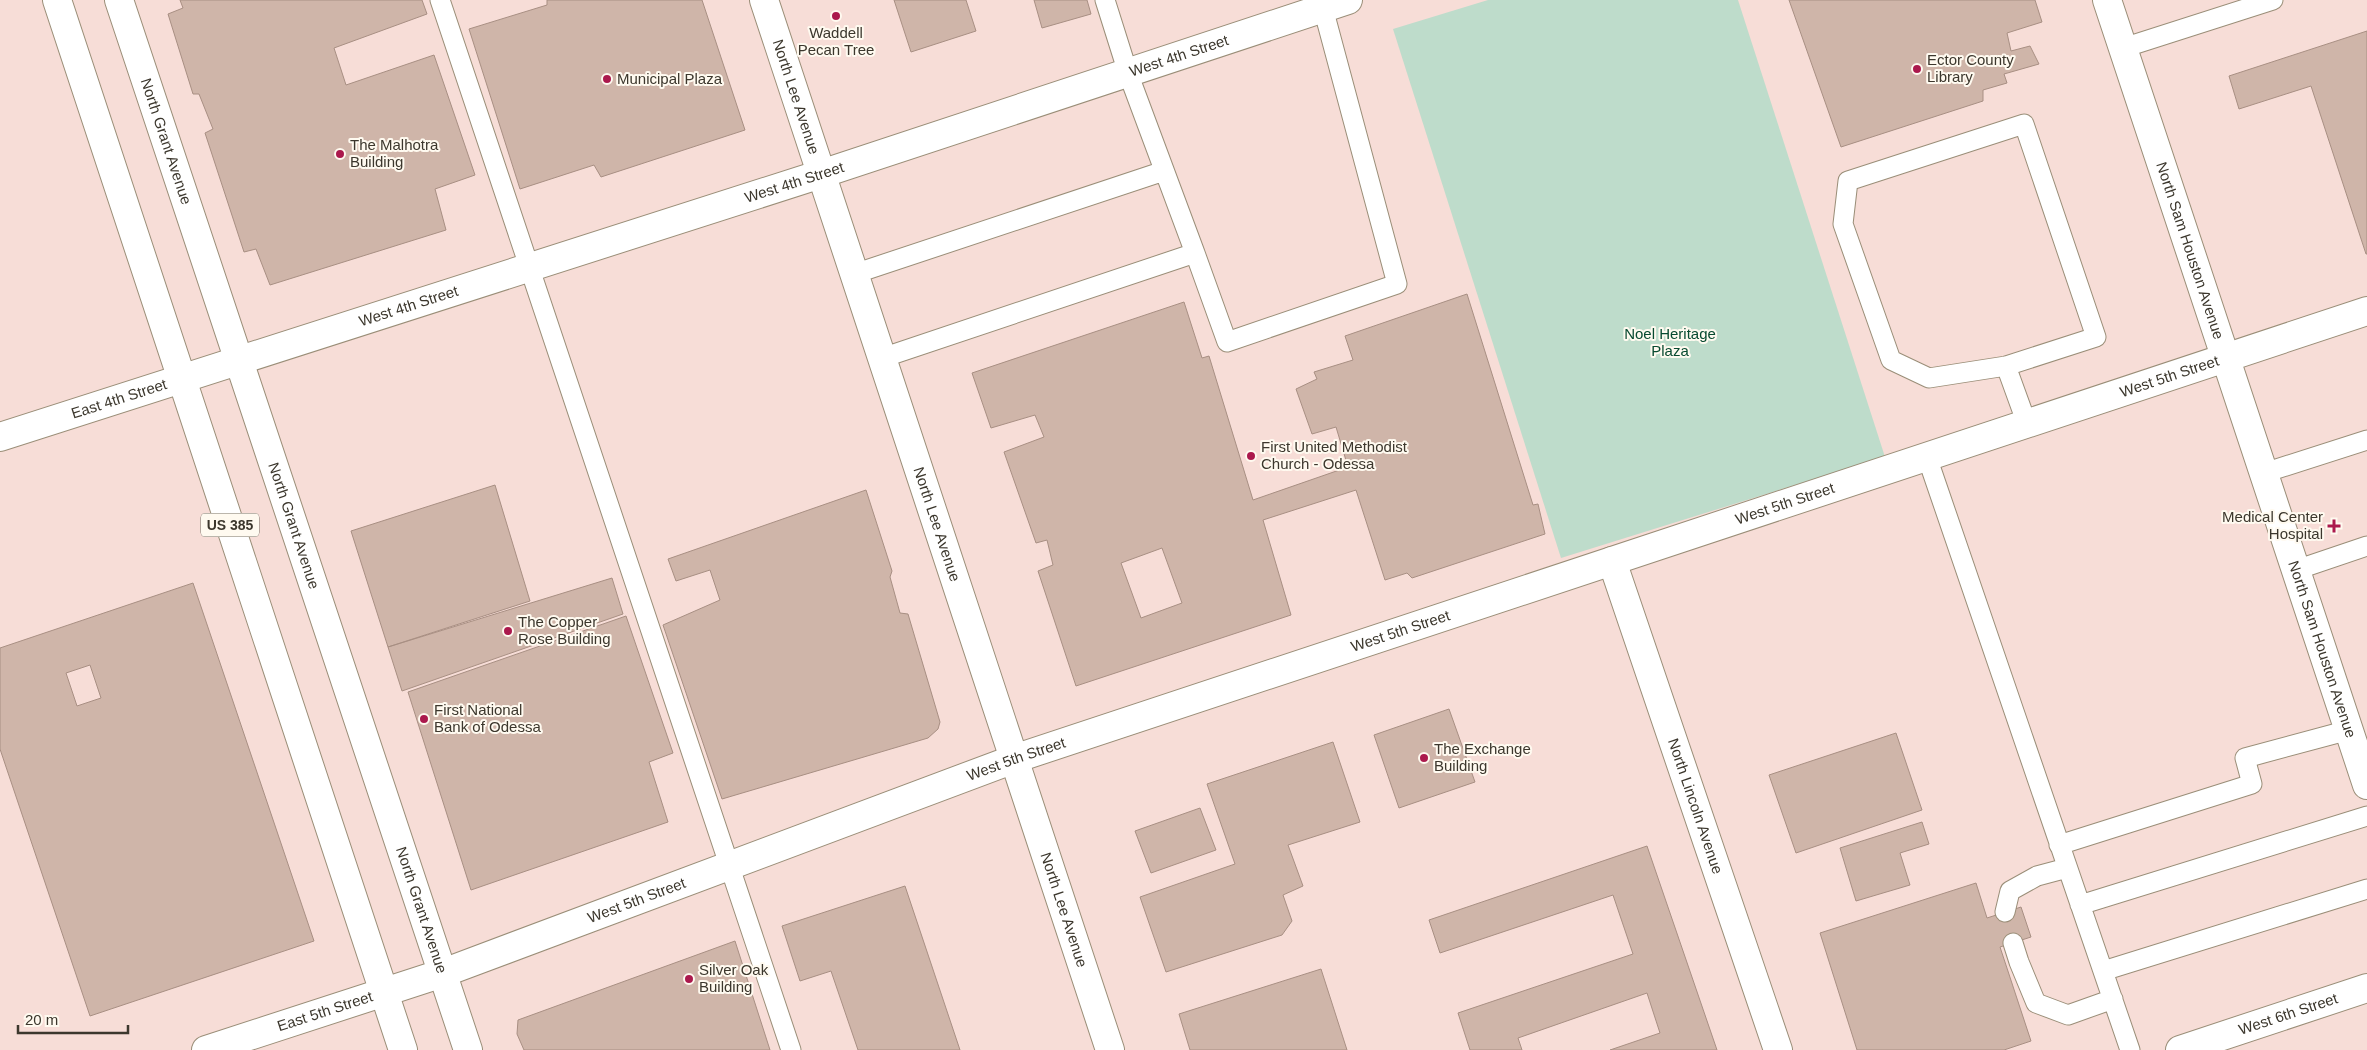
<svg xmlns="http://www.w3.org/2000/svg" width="2367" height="1050" font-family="Helvetica,sans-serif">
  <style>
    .commercial { fill: #f7ddd7 }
    .green { fill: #bedccb }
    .building { fill: #cfb5a9; stroke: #a88f83; fill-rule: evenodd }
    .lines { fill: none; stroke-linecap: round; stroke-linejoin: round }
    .service-casing { stroke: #9a8e78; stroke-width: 21 }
    .minor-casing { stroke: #9a8e78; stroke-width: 30 }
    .tertiary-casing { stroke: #9a8e78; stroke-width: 30 }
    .primary-casing { stroke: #9a8e78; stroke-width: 30 }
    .service { stroke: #fff; stroke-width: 19 }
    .minor { stroke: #fff; stroke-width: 28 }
    .tertiary { stroke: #fff; stroke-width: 28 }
    .primary { stroke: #fff; stroke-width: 28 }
    .poi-dot { fill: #ab194d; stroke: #fffaf0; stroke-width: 2 }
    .labels { text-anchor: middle; stroke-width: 4; stroke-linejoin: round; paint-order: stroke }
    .shield { fill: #fffaf0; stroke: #767268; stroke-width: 1 }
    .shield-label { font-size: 14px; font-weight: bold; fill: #3c372d }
    .poi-label { font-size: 15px; fill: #3c372d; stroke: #fffaf0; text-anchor: start }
    .street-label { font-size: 15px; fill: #3c372d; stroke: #fffaf0 }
    .park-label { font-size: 15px; fill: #084a30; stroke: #fffaf0 }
  </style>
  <rect width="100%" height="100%" fill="#f8ecd4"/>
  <path class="commercial" d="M 0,0 L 2367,0 L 2367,1050 L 0,1050 Z"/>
  <path class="green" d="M 1488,0 L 1738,0 L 1885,457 L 1561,558 L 1393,29 Z"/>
  <path class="building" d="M 180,0 L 422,0 L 427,14 L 334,48 L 346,85 L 434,55 L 475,175 L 435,189 L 446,230 L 270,285 L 256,249 L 244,252 L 205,133 L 213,129 L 199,94 L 193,94 L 168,14 L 183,8 Z
    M 547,0 L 702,0 L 745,130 L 601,177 L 594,165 L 520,189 L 469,29 L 547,5 Z
    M 894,0 L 966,0 L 976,31 L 911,52 Z
    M 1034,0 L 1087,0 L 1091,14 L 1042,28 Z
    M 1789,0 L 2035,0 L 2042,22 L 2007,33 L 2011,51 L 2030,46 L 2039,64 L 2004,74 L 2007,83 L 1983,90 L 1983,101 L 1841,147 Z
    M 2367,31 L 2367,254 L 2366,254 L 2311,86 L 2239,109 L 2229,76 Z
    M 1467,294 L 1533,505 L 1538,504 L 1545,534 L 1412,578 L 1407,573 L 1385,580 L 1356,490 L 1263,520 L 1291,615 L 1076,686 L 1038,571 L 1053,565 L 1047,540 L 1036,543 L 1004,452 L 1044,437 L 1035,415 L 991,428 L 972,373 L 1184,302 L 1202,358 L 1209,356 L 1253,500 L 1348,467 L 1336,427 L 1312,434 L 1296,389 L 1317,379 L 1314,372 L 1353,360 L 1345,336 ZM 1162,548 L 1182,603 L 1141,618 L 1121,563 Z
    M 495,485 L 530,601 L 388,647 L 351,531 Z
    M 866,490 L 892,571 L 890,577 L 900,613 L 908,614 L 940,722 L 938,729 L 928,738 L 722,799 L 663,625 L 720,600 L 710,570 L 676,581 L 668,559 Z
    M 612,578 L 623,614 L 402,691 L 388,647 Z
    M 193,583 L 314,941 L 90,1016 L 0,749 L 0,648 ZM 90,665 L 101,698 L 77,706 L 66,673 Z
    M 626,616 L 673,753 L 649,762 L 668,822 L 471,890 L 408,692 Z
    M 1449,709 L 1475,782 L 1399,808 L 1374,735 Z
    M 1896,733 L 1922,810 L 1796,853 L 1769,775 Z
    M 1333,742 L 1360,822 L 1288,845 L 1303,886 L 1283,895 L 1292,921 L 1282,935 L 1166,972 L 1140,897 L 1235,864 L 1207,784 Z
    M 1200,808 L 1216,850 L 1151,873 L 1135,831 Z
    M 1922,822 L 1929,844 L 1900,853 L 1910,885 L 1856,901 L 1840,848 Z
    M 1647,846 L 1717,1050 L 1610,1050 L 1660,1033 L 1647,993 L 1518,1038 L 1522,1050 L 1470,1050 L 1458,1013 L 1633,954 L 1613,895 L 1440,953 L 1429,920 Z
    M 1976,883 L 1987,918 L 2021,907 L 2031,937 L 2000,947 L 2031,1041 L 2004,1050 L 1857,1050 L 1820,933 Z
    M 905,886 L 960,1050 L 858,1050 L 831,971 L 800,981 L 782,926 Z
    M 735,941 L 770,1050 L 524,1050 L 517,1034 L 518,1020 Z
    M 1321,969 L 1347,1050 L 1190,1050 L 1179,1014 Z"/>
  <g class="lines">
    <g class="service-casing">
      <path id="service" d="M 440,0 L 791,1050
        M 2123,48 L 2273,0
        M 2024,124 L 2096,337 L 2006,366 L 1929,378 L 1891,360 L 1843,224 L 1848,181 Z
        M 1195,253 L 1227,342 L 1397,284 L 1323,8
        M 854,274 L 1164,171
        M 882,358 L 1195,253 L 1128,73 L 1105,0
        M 2006,366 L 2027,424
        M 1927,457 L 2130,1050
        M 2264,473 L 2367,440
        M 2296,570 L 2367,546
        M 2059,845 L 2252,784 L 2245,758 L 2349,730
        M 2080,905 L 2367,816
        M 2005,912 L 2010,891 L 2037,876 L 2067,868
        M 2013,943 L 2019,962 L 2036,1003 L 2068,1015 L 2113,999
        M 2103,971 L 2367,889"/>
    </g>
    <g class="minor-casing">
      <g id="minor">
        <path id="s1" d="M 764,0 L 1110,1050"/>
        <path id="s2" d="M 2107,0 L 2367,785"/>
        <path id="s3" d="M 0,437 L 821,174 L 1348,0"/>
        <path id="s4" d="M 1612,561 L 1778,1050"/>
        <path id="s5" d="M 2180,1050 L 2367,988"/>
      </g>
    </g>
    <g class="tertiary-casing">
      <g id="tertiary">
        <path id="s6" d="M 206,1050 L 443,973 L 1014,759 L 2367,311"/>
      </g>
    </g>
    <g class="primary-casing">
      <g id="primary">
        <path d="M 57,0 L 403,1050"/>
        <path id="s7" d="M 119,0 L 468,1050"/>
      </g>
    </g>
    <use href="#service" class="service"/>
    <use href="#minor" class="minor"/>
    <use href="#tertiary" class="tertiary"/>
    <use href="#primary" class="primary"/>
  </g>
  <g class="poi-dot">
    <circle cx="836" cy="16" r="5"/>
    <circle cx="1917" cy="69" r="5"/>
    <circle cx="607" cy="79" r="5"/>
    <circle cx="340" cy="154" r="5"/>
    <circle cx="1251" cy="456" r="5"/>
    <path d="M2331.5 518.5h5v5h5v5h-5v5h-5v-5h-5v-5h5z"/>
    <circle cx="508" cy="631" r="5"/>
    <circle cx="424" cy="719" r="5"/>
    <circle cx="1424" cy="758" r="5"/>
    <circle cx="689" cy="979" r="5"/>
  </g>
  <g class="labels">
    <rect class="shield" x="201" y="513.5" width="58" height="23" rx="4"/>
    <g class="shield-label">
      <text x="230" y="530">US 385</text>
    </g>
    <g class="poi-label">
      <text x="836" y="38" text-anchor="middle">Waddell<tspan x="836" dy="17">Pecan Tree</tspan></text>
      <text x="1927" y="65">Ector County<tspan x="1927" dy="17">Library</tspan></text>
      <text x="617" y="84">Municipal Plaza</text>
      <text x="350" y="150">The Malhotra<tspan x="350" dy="17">Building</tspan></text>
      <text x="1261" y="452">First United Methodist<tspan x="1261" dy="17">Church - Odessa</tspan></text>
      <text x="2323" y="522" text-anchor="end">Medical Center<tspan x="2323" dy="17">Hospital</tspan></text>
      <text x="518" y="627">The Copper<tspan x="518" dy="17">Rose Building</tspan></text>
      <text x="434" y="715">First National<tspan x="434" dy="17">Bank of Odessa</tspan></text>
      <text x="1434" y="754">The Exchange<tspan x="1434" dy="17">Building</tspan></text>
      <text x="699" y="975">Silver Oak<tspan x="699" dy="17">Building</tspan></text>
    </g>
    <g class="street-label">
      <text dy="5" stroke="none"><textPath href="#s3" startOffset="1239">West 4th Street</textPath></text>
      <text dy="5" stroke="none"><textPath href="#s1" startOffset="102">North Lee Avenue</textPath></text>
      <text dy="5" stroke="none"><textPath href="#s7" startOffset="149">North Grant Avenue</textPath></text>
      <text dy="5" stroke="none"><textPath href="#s3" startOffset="834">West 4th Street</textPath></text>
      <text dy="5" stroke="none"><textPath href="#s2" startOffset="264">North Sam Houston Avenue</textPath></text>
      <text dy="5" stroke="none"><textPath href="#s3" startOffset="429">West 4th Street</textPath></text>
      <text dy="5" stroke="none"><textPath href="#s6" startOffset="2076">West 5th Street</textPath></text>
      <text dy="5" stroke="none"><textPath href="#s3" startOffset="125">East 4th Street</textPath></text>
      <text dy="5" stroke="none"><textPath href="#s6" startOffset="1671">West 5th Street</textPath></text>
      <text dy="5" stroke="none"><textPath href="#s7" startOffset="554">North Grant Avenue</textPath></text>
      <text dy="5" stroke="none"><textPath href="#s1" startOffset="552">North Lee Avenue</textPath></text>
      <text dy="5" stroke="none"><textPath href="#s6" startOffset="1266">West 5th Street</textPath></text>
      <text dy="5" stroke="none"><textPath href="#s2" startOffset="684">North Sam Houston Avenue</textPath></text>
      <text dy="5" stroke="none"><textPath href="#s6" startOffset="861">West 5th Street</textPath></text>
      <text dy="5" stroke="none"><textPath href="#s4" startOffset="259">North Lincoln Avenue</textPath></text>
      <text dy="5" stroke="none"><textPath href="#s6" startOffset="456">West 5th Street</textPath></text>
      <text dy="5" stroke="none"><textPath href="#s7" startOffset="959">North Grant Avenue</textPath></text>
      <text dy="5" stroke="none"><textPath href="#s1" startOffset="958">North Lee Avenue</textPath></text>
      <text dy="5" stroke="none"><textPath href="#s6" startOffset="125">East 5th Street</textPath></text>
      <text dy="5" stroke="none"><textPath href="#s5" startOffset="114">West 6th Street</textPath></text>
    </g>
    <g class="park-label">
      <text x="1670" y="339">Noel Heritage<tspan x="1670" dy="17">Plaza</tspan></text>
    </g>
  </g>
  <path d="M18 1025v8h110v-8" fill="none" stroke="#3c372d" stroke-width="2.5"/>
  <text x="25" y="1025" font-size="15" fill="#3c372d" stroke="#fffaf0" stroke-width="4" paint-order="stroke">20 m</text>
</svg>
